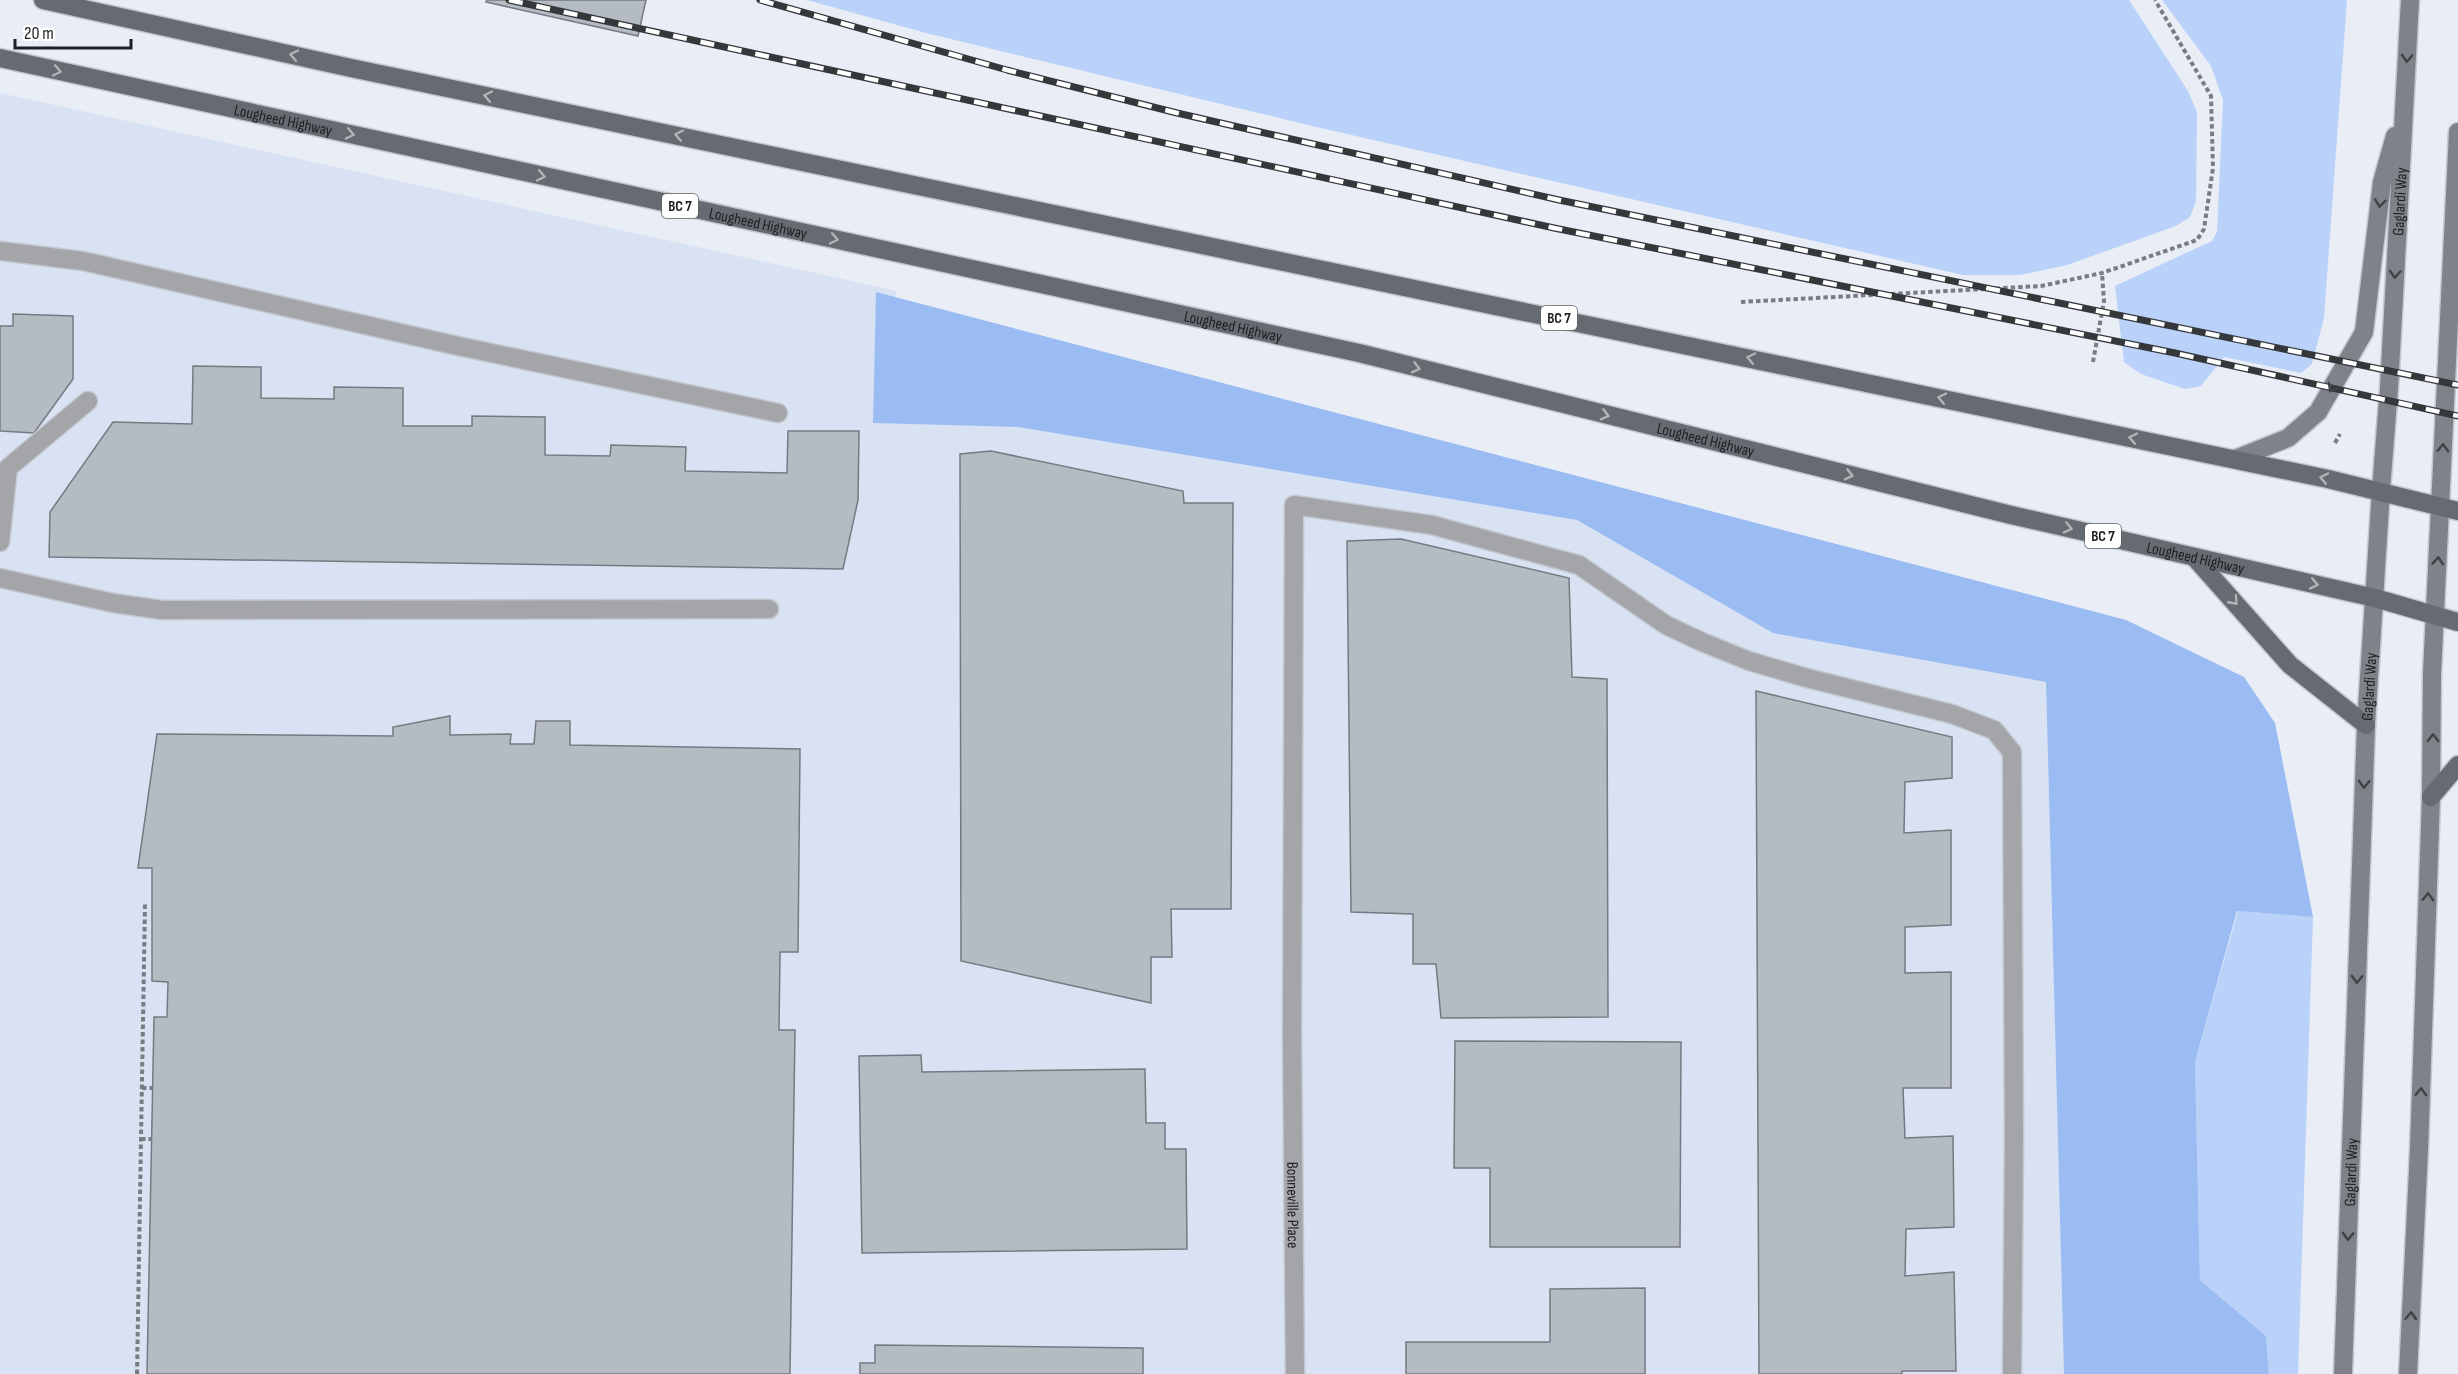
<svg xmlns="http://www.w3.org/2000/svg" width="2458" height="1374" font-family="'Sofia Sans Condensed',sans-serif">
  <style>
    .built { fill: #d9e2f2 }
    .green { fill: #bad1f9 }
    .forest { fill: #9bbcf3 }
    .building { fill: #b5bbc3; stroke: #757a82; stroke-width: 1.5 }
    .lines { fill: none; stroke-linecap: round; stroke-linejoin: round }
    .service-casing { stroke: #c3c8d0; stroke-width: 21 }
    .minor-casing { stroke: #c3c8d0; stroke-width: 21 }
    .secondary-casing { stroke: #c3c8d0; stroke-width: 21 }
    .primary-casing { stroke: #c3c8d0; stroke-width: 21 }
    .path { stroke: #797d83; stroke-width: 4; stroke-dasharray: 4.5 3; stroke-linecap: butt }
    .service { stroke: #a3a5a9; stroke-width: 18 }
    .minor { stroke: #a3a5a9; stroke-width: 18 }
    .secondary { stroke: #7f8288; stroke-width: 18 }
    .primary { stroke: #666a71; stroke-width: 18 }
    .rail-casing { stroke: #35383b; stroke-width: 7 }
    .rail { stroke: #fff; stroke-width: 4.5; stroke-dasharray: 14; stroke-linecap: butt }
    .oneway { stroke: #b2b4b8 }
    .oneway2 { stroke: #3f4246 }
    .labels { text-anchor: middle; stroke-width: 5; stroke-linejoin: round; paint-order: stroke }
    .shield { fill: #fff; stroke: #616264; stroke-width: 1.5 }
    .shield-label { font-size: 15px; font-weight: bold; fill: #1d1f22 }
    .street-label { font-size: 16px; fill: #1d1f22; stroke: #fff }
  </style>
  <rect width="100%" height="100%" fill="#e8edf6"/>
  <path class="built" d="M 0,93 L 897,291 L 892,309 L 881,423 L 1018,427 L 1577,520 L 1773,633 L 2046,682 L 2064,1374 L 0,1374 Z"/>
  <path class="green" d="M 807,0 L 2129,0 L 2188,91 L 2197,112 L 2196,201 L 2190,217 L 2176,226 L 2067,265 L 2020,275 L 1963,275 L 1308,125 L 926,33 Z
    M 2162,0 L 2347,0 L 2324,318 L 2312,364 L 2301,373 L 2224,357 L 2201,386 L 2185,389 L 2141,374 L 2124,362 L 2115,286 L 2212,241 L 2217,232 L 2223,100 L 2211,66 Z
    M 2238,911 L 2313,917 L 2298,1374 L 2269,1374 L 2266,1336 L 2200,1280 L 2195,1062 Z"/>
  <path class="forest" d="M 876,292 L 2126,620 L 2244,677 L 2275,723 L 2313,917 L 2237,911 L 2195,1062 L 2200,1280 L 2266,1336 L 2269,1374 L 2064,1374 L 2046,682 L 1773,633 L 1577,520 L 1018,427 L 873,423 Z"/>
  <path class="building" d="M 487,0 L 646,0 L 638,36 L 486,2 Z
    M 13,314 L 73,316 L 73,379 L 34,433 L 0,431 L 0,326 L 13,326 Z
    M 193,366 L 261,367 L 261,398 L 334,399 L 334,387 L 403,388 L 403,426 L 472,426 L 472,416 L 545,417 L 545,455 L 610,456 L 611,445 L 686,447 L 685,471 L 787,473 L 788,431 L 859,431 L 858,500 L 843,569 L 49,557 L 50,512 L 113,422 L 192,424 Z
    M 991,451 L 1183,491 L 1184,503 L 1233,503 L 1231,909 L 1171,909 L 1172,957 L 1151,957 L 1151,1003 L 961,961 L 960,454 Z
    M 1401,539 L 1569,578 L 1572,677 L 1607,679 L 1608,1017 L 1441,1018 L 1436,964 L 1413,964 L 1413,914 L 1351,912 L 1347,541 Z
    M 1756,691 L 1952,737 L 1952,778 L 1905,782 L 1904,833 L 1951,830 L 1951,925 L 1905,927 L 1905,973 L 1951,972 L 1951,1088 L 1903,1088 L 1905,1138 L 1953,1136 L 1954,1227 L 1906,1229 L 1905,1276 L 1954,1272 L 1956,1371 L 1902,1371 L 1902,1374 L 1759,1374 Z
    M 450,716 L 450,735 L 511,734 L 510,744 L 534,744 L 536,721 L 570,721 L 570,745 L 800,749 L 798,952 L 780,952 L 779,1030 L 795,1030 L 790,1374 L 147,1374 L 154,1017 L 167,1017 L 168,982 L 152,981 L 152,868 L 138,868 L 157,734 L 393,736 L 393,727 Z
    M 1455,1041 L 1681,1042 L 1680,1247 L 1490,1247 L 1490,1168 L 1454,1168 Z
    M 921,1055 L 922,1072 L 1145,1069 L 1146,1123 L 1165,1123 L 1165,1149 L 1186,1149 L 1187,1249 L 862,1253 L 859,1056 Z
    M 1645,1288 L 1645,1374 L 1406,1374 L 1406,1342 L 1550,1342 L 1550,1289 Z
    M 875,1345 L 1143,1348 L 1143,1374 L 860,1374 L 860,1363 L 875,1363 Z"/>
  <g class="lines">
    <g class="service-casing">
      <path id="service" d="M 0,251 L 83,261 L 458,346 L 778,413
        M 0,542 L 8,468 L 88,401
        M 0,578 L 113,603 L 162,610 L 769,609
        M 1292,1035 L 1294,505 L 1432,525 L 1579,565 L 1666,625 L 1702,642 L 1749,661 L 1807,678 L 1952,714 L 1994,730 L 2012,752 L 2014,1138 L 2012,1374"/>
    </g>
    <g class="minor-casing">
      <g id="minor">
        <path id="s1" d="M 1292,1035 L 1295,1374"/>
      </g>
    </g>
    <g class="secondary-casing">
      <g id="secondary">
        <path d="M 2235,459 L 2288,438 L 2318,412 L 2364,332 L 2382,182 L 2395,136"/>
        <path id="s2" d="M 2343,1374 L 2366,725 L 2381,490 L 2389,388 L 2410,0"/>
        <path d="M 2408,1374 L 2419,1150 L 2431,797 L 2432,674 L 2458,132"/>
      </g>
    </g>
    <g class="primary-casing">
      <g id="primary">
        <path d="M 43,0 L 351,68 L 2328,479 L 2458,511"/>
        <path id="s3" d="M 0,58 L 1359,353 L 2011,515 L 2375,598 L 2458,622"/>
        <path d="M 2195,558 L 2290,665 L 2366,725"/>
        <path d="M 2431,797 L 2458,765"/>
      </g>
    </g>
    <path class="path" d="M 1741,302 L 2041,286 L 2102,273 L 2197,240 L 2204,229 L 2213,168 L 2211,96 L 2155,0
      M 2093,362 L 2104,301 L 2102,273
      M 2335,443 L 2340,434
      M 142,1088 L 153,1088
      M 141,1139 L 152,1139
      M 137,1374 L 145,904"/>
    <use href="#service" class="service"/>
    <use href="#minor" class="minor"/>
    <use href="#secondary" class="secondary"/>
    <use href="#primary" class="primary"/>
    <g class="rail-casing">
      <path id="rail" d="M 509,0 L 1554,228 L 2175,353 L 2458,416
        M 760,0 L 1007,70 L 1177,113 L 1559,200 L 2458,385"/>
    </g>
    <use href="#rail" class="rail"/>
  </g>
  <defs><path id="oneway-chevron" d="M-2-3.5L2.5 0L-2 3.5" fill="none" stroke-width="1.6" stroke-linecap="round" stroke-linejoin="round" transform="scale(1.5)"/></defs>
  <g class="oneway">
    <use href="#oneway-chevron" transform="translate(294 55) rotate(-168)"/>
    <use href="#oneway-chevron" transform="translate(57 71) rotate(12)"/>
    <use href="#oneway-chevron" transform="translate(488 96) rotate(-168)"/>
    <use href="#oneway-chevron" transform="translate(350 134) rotate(12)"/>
    <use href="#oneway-chevron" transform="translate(679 135) rotate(-168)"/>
    <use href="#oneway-chevron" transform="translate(541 176) rotate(12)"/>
    <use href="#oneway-chevron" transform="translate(834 239) rotate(12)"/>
    <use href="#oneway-chevron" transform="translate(1751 358) rotate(-168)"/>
    <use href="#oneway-chevron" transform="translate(1416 368) rotate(14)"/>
    <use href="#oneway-chevron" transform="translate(1942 398) rotate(-168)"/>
    <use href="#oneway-chevron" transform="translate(1605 415) rotate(14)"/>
    <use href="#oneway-chevron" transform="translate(2133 438) rotate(-168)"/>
    <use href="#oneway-chevron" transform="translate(1849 475) rotate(14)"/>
    <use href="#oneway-chevron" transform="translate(2324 478) rotate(-168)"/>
    <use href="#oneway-chevron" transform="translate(2068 528) rotate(13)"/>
    <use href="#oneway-chevron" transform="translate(2314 584) rotate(12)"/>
    <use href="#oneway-chevron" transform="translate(2234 601) rotate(48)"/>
  </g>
  <g class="oneway2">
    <use href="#oneway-chevron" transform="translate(2407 58) rotate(93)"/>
    <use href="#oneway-chevron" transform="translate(2380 203) rotate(97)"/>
    <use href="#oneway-chevron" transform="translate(2395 274) rotate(93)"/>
    <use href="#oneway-chevron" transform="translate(2332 388) rotate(119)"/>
    <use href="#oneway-chevron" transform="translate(2443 448) rotate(-88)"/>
    <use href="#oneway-chevron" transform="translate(2438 561) rotate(-86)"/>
    <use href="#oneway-chevron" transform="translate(2433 738) rotate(-89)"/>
    <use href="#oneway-chevron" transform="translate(2364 784) rotate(92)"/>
    <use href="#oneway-chevron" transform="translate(2428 897) rotate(-88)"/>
    <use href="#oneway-chevron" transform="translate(2357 979) rotate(92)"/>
    <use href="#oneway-chevron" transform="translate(2421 1092) rotate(-88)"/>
    <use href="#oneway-chevron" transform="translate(2348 1236) rotate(92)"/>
    <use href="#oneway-chevron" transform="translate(2411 1316) rotate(-87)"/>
  </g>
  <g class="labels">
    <g class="shield">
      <rect x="662" y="194" width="36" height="24" rx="4.5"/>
      <rect x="1541" y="306" width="36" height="24" rx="4.5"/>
      <rect x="2085" y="524" width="36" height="24" rx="4.5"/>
    </g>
    <g class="shield-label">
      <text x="680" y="211">BC 7</text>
      <text x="1559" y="323">BC 7</text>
      <text x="2103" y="541">BC 7</text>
    </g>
    <g class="street-label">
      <text dy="6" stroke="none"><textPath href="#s3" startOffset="290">Lougheed Highway</textPath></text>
      <text dy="6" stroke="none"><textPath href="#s2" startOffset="1174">Gaglardi Way</textPath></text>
      <text dy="6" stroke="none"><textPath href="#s3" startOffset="776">Lougheed Highway</textPath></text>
      <text dy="6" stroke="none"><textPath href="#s3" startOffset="1262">Lougheed Highway</textPath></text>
      <text dy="6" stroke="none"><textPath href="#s3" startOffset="1748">Lougheed Highway</textPath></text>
      <text dy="6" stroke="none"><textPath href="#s3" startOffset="2252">Lougheed Highway</textPath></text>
      <text dy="6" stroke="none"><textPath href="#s2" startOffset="688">Gaglardi Way</textPath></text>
      <text dy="6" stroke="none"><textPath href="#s2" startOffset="202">Gaglardi Way</textPath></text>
      <text dy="6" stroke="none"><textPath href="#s1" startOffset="170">Bonneville Place</textPath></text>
    </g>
  </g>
  <path d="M15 39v9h116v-9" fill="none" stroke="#1d1f22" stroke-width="3"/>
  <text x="24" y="39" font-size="18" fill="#1d1f22" stroke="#ffffff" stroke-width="4.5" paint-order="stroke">20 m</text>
</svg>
